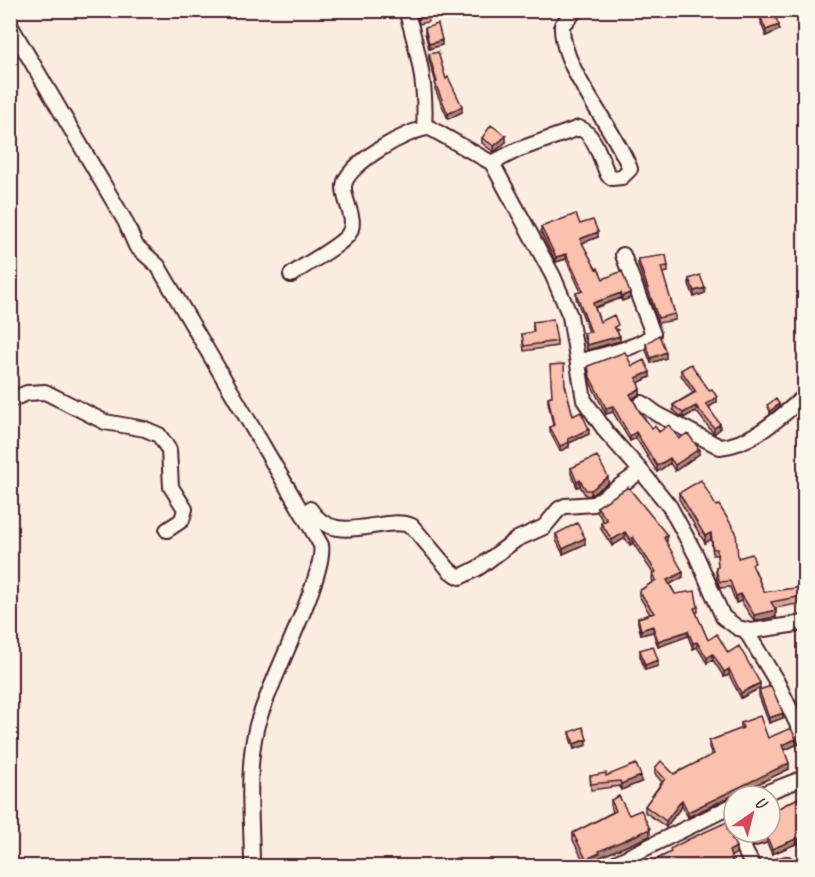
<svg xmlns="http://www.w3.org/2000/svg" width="815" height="877" font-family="Caveat,sans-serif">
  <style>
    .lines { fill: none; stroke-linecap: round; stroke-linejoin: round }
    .minor-casing { stroke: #4a1f2b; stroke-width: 18 }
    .minor { stroke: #fbf7ec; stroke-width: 14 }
    .wall { fill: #d6a696; stroke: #4a1f2b; stroke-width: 1.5 }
    .shaded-wall { fill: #ae877a; stroke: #4a1f2b; stroke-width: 1.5 }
    .building { fill: #f9c1ae; stroke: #4a1f2b; stroke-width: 1.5 }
  </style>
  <rect width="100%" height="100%" fill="#fbece0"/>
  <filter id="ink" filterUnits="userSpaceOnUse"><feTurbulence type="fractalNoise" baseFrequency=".0167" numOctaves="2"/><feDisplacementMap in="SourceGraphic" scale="12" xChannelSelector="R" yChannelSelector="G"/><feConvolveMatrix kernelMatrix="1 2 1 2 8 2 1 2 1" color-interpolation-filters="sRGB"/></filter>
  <g filter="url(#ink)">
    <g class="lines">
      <g class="minor-casing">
        <path id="minor" d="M 406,10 C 418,50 427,87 424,128
          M 10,25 L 125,221 L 136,246 L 158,266 L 321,545 C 327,575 265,689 256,729 C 246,774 252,821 252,866
          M 492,163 L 517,150 L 579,128 C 595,133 601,161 608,175 L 612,178 L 622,177 L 630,169 C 615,128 560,68 562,25 L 576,10
          M 291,275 C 304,265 340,246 348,235 C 359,220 343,202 344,186 C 346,164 410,128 430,128 L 492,163 L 553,276 L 570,316 L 584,400 L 607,433 L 641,471 L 670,507 L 696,555 L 723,617 L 738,628 L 751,631 L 804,623
          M 578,362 C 597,356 641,348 653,334 L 623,255
          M 10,400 L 27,393 L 45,392 L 105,422 L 145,429 L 159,435 L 169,450 L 171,487 L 185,509 L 182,520 L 167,530
          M 642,403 L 657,414 L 720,447 C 753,444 780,417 804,397
          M 310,509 C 335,549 382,514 412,526 L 450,571 L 460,577 L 478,568 L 517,539 L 544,527 L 559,509 L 565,506 L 594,504 L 641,471
          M 746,631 L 777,682 L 804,738
          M 757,796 L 804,778
          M 735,832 L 753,866
          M 609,866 L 734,805
          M 780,866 L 787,864"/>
      </g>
      <use href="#minor" class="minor"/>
    </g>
    <path class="wall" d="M 416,10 L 427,10 L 428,22 L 419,24 Z
      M 761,18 L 779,30 L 766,36 L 761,23 Z
      M 425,28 L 442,45 L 429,49 L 425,33 Z
      M 429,54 L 446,79 L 462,112 L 448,119 L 435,89 L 436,83 L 429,60 Z
      M 482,138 L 506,142 L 494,152 L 482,143 Z
      M 580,224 L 598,237 L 582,243 L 596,269 L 603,279 L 630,298 L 622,301 L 621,298 L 595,308 L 600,322 L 618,330 L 617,331 L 620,341 L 587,350 L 584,338 L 584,333 L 589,332 L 576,298 L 576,293 L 581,292 L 566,259 L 556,262 L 541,232 L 541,227 Z
      M 638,259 L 668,266 L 668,272 L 662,273 L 675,314 L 675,320 L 658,323 L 638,265 Z
      M 689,279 L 705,293 L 694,297 L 689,284 Z
      M 533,322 L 557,341 L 557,346 L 524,351 L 522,334 L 533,332 Z
      M 646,344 L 666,358 L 651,363 L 646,350 Z
      M 588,366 L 632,366 L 650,377 L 638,383 L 640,394 L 633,399 L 641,414 L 652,428 L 679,439 L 699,454 L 675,471 L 670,463 L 657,472 L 636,438 L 630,441 L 613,412 L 606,414 L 590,382 Z
      M 681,370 L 717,402 L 709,407 L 720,429 L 714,434 L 696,411 L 683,418 L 673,410 L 673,405 L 693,393 L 681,375 Z
      M 565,385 L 573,416 L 589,434 L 569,443 L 569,447 L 560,451 L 550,432 L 550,427 L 553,425 L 548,402 L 548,397 L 551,396 Z
      M 571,468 L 608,483 L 591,495 L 586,496 L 580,486 L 577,487 L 571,474 Z
      M 679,493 L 738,558 L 755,570 L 764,592 L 804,587 L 804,609 L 803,603 L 775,608 L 776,617 L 754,621 L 741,601 L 736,603 L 730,587 L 720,588 L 717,580 L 716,573 L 716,567 L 718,567 L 717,555 L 713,555 L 711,539 L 705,543 L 679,499 Z
      M 597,507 L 667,541 L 666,542 L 683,577 L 670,584 L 675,594 L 698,607 L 698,612 L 696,613 L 708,640 L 728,653 L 760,688 L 741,698 L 729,675 L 724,677 L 713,660 L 707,663 L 697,647 L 693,649 L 688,636 L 658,647 L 653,632 L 641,635 L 638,623 L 638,618 L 650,614 L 639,596 L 639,591 L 653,582 L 652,579 L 653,573 L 633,543 L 630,545 L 625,538 L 612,546 L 601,529 L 601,523 L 604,522 L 597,512 Z
      M 556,534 L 585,544 L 563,554 L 556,540 Z
      M 640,650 L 658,666 L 645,670 L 640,656 Z
      M 759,690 L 783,718 L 769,723 L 759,696 Z
      M 741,723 L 768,738 L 796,745 L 784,750 L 789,769 L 688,817 L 682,806 L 666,827 L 645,812 L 645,806 L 662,782 L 655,774 L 655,768 L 674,774 L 712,755 L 709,747 L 709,741 L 741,729 Z
      M 570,732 L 587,745 L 574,749 L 570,738 Z
      M 590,776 L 606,776 L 641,782 L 621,790 L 620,786 L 591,790 Z
      M 804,795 L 804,867 L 803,867 L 798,843 L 772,854 L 767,843 L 753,847 L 745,832 L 770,832 L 777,809 Z
      M 611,800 L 629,815 L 650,836 L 600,857 L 600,860 L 586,866 L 573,840 L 573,833 L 613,812 L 611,806 Z"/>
    <path class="shaded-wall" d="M 779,25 L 779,30 L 766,36 L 766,30 Z
      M 442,40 L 442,45 L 429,49 L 429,44 Z
      M 462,106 L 462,112 L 448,119 L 448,114 Z
      M 506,136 L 506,142 L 494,152 L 494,146 Z
      M 598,232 L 598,237 L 580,244 L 580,239 Z
      M 566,254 L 566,259 L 556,262 L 556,257 Z
      M 705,288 L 705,293 L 694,297 L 694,291 Z
      M 621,293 L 621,298 L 593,308 L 593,303 Z
      M 630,293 L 630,298 L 622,301 L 622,296 Z
      M 620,336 L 620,341 L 587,350 L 587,345 Z
      M 666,352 L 666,358 L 651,363 L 651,358 Z
      M 650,372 L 650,377 L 636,384 L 636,378 Z
      M 640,389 L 640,394 L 630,400 L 630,394 Z
      M 717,397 L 717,402 L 706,409 L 706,404 Z
      M 779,404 L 779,407 L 770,414 L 770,411 Z
      M 613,406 L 613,412 L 606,414 L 606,408 Z
      M 696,406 L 696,411 L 683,418 L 683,413 Z
      M 720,424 L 720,429 L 714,434 L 714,428 Z
      M 589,429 L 589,434 L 569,443 L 569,447 L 560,451 L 560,446 L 568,439 Z
      M 636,432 L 636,438 L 630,441 L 630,436 Z
      M 699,449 L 699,454 L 675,471 L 675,465 Z
      M 670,458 L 670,463 L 657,472 L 657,466 Z
      M 608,477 L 608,483 L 591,495 L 591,490 Z
      M 580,480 L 580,486 L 577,487 L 577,482 Z
      M 625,532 L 625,538 L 612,546 L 612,540 Z
      M 711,533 L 711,539 L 705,543 L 705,536 Z
      M 667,535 L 667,541 L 664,544 L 664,538 Z
      M 633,537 L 633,543 L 630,545 L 630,539 Z
      M 585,538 L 585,544 L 563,554 L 563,549 Z
      M 683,572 L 683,577 L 667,586 L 667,580 Z
      M 741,594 L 741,601 L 736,603 L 736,596 Z
      M 776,610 L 776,617 L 754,621 L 754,615 Z
      M 653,626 L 653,632 L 641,635 L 641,630 Z
      M 688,631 L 688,636 L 658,647 L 658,641 Z
      M 697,642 L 697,647 L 693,649 L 693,643 Z
      M 713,654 L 713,660 L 707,663 L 707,658 Z
      M 658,660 L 658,666 L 645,670 L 645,665 Z
      M 729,669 L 729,675 L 724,677 L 724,672 Z
      M 760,683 L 760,688 L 741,698 L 741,693 Z
      M 783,713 L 783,718 L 769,723 L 769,718 Z
      M 587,739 L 587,745 L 574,749 L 574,744 Z
      M 796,739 L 796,745 L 782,751 L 782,745 Z
      M 789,763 L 789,769 L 688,817 L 688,812 Z
      M 641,776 L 641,782 L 621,790 L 621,784 Z
      M 682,800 L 682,806 L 666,827 L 666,821 Z
      M 650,829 L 650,836 L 600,857 L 600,860 L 586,866 L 586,859 L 599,851 Z
      M 767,837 L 767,843 L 753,847 L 753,841 Z
      M 798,838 L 798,843 L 772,854 L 772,849 Z
      M 736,847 L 736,854 L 729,857 L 729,851 Z"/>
    <path class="building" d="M 417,10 L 427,10 L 428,17 L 419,19 Z
      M 773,12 L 779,25 L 766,30 L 761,18 Z
      M 438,24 L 442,40 L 429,44 L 425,28 Z
      M 438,52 L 446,79 L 448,77 L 462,106 L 448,114 L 435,83 L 437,82 L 429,54 Z
      M 491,125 L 506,136 L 494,146 L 482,138 Z
      M 576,214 L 580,224 L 593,220 L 598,232 L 580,239 L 596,269 L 598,268 L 603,279 L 622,271 L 630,293 L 622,296 L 621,293 L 593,303 L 600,322 L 614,315 L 618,325 L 614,327 L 620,336 L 587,345 L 584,333 L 591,332 L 576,293 L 583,291 L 566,254 L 556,257 L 541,227 Z
      M 666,255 L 668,266 L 661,267 L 675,314 L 658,318 L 638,259 Z
      M 700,275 L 705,288 L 694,291 L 689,279 Z
      M 553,319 L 557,341 L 524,346 L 522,334 L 534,332 L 533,322 Z
      M 659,335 L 666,352 L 651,358 L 646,344 Z
      M 625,352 L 632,366 L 644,360 L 650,372 L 636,378 L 640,389 L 630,394 L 641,414 L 652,428 L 655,426 L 659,432 L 669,425 L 679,439 L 686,434 L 689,435 L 699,449 L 675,465 L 670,458 L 657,466 L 636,432 L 630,436 L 613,406 L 606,408 L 590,377 L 588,366 Z
      M 564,364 L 565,385 L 573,416 L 581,412 L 589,429 L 568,439 L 569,442 L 560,446 L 550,427 L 554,425 L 548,397 L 552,396 L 550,365 Z
      M 691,364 L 709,390 L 712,389 L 717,397 L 706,404 L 720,424 L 714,428 L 696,406 L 683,413 L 673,405 L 696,392 L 681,370 Z
      M 776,399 L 779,404 L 770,411 L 767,405 Z
      M 597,456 L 608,477 L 591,490 L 586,490 L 580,480 L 577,482 L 571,468 Z
      M 701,480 L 716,506 L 719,505 L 736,532 L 738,558 L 752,554 L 755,563 L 752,564 L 764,592 L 804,587 L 804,602 L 803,596 L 771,602 L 776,610 L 754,615 L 741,594 L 736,596 L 730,581 L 720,582 L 717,574 L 716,567 L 718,567 L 717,549 L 713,549 L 711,533 L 705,536 L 679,493 Z
      M 628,487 L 667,535 L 664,538 L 683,572 L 667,580 L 675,594 L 695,591 L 698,607 L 694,608 L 708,640 L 717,634 L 728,653 L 739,646 L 760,683 L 741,693 L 729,669 L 724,672 L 713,654 L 707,658 L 697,642 L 693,643 L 688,631 L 658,641 L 653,626 L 641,630 L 638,618 L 654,613 L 639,591 L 656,580 L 652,574 L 656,572 L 633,537 L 630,539 L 625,532 L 612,540 L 601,523 L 607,520 L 597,507 Z
      M 577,523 L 585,538 L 563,549 L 556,534 Z
      M 653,646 L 658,660 L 645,665 L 640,650 Z
      M 771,686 L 783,713 L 769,718 L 759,690 Z
      M 760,716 L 768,738 L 791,728 L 796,739 L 782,745 L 789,763 L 688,812 L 682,800 L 666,821 L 645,806 L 665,779 L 655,768 L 661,761 L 674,774 L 714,754 L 709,741 L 743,728 L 741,723 Z
      M 583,727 L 587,739 L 574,744 L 570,732 Z
      M 636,764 L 641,776 L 621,784 L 620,781 L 591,784 L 590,776 L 606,773 L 606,776 Z
      M 770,795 L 777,809 L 804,795 L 804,866 L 798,838 L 772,849 L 767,837 L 753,841 L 748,832 L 770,832 L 770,796 L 768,796 Z
      M 619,796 L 629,815 L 641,810 L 650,829 L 599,851 L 600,853 L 586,859 L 573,833 L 616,811 L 611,800 Z
      M 727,822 L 727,829 L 736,847 L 729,851 L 734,866 L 641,867 L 671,852 L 670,849 L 687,840 Z
      M 624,862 L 626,867 L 616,867 L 619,864 Z"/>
  </g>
  <rect width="815" height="877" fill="none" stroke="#fbf7ec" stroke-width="36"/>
  <rect x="18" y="18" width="779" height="841" fill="none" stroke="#4a1f2b" stroke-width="2" filter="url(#ink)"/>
  <g transform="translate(752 814) rotate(35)"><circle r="28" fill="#fbf7ec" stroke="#b4a19f" stroke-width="1.5"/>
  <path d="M0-4.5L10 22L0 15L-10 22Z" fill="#d1495b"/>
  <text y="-9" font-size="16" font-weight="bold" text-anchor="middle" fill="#4a1f2b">U</text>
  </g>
</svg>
